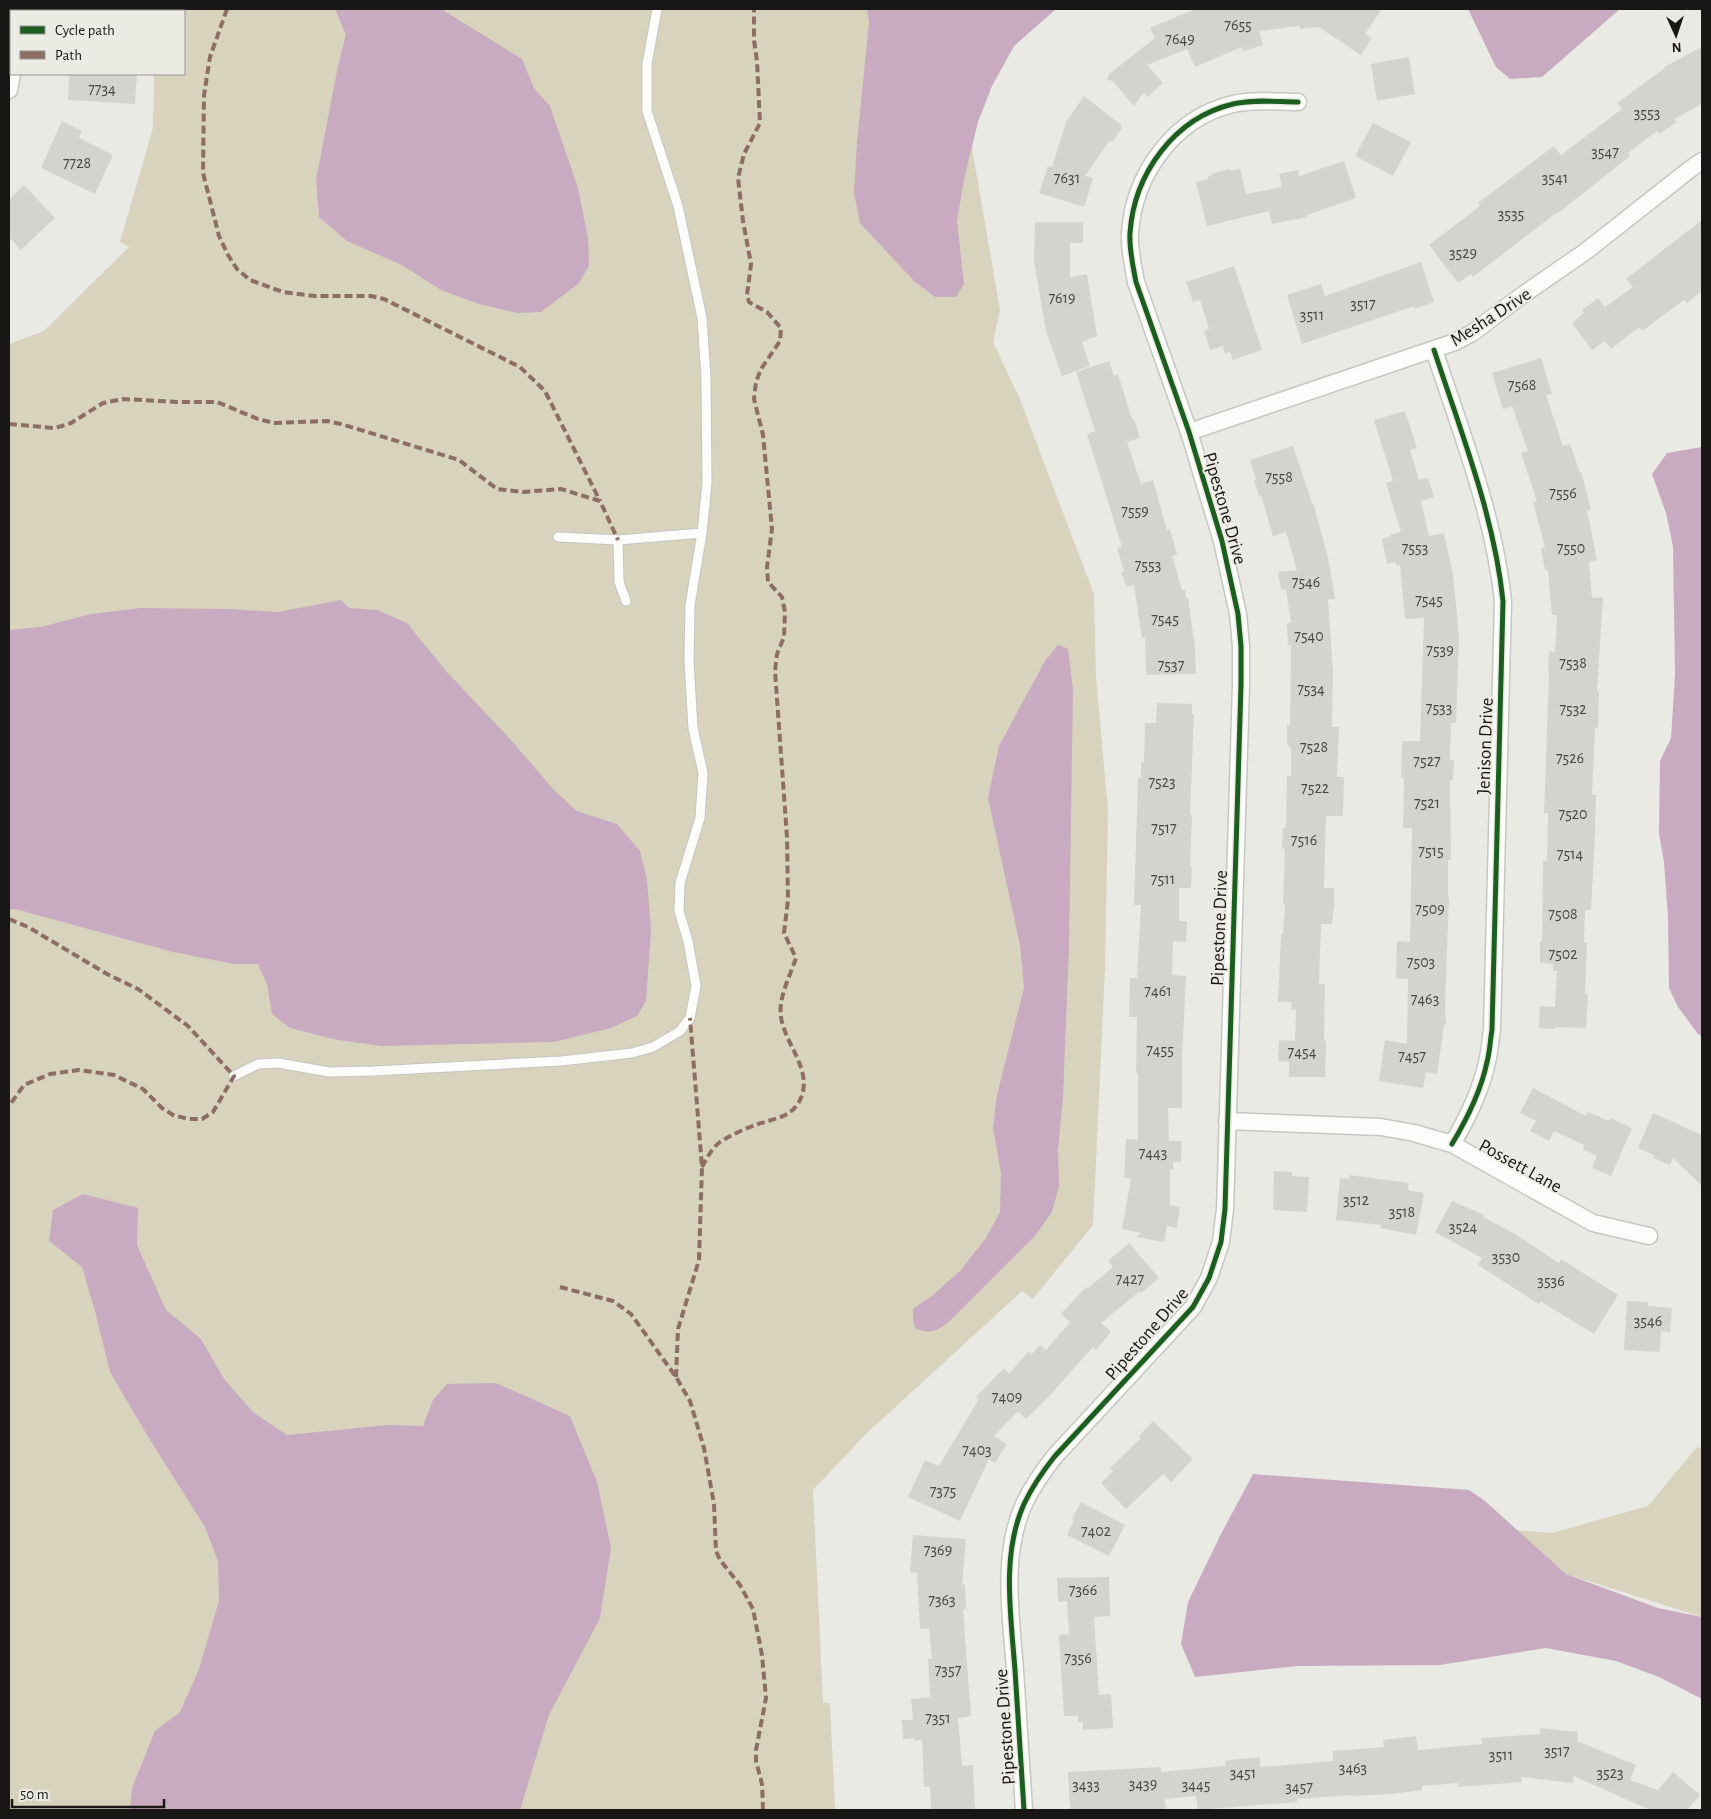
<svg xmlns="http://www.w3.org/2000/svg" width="1711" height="1819" font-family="'Alegreya Sans',sans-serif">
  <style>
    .green { fill: #d7d3bc }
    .water { fill: #c8abc0 }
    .building { fill: #d3d3d0 }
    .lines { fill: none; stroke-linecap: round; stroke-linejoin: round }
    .lane-casing { stroke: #c6c6c3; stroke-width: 11 }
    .street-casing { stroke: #c6c6c3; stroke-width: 19 }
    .lane { stroke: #fcfcfb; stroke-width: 9 }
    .street { stroke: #fcfcfb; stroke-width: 16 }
    .quiet { stroke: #8d6e63; stroke-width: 4; stroke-dasharray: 8 4; stroke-linecap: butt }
    .cycleway-casing { stroke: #ecebe3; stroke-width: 8 }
    .cycleway { stroke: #1b5e20; stroke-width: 5 }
    .labels { text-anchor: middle; stroke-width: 4; stroke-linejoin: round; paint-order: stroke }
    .number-label { font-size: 16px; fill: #474644 }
    .street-label { font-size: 19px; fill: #181715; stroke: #ecebe3 }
  </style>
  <rect width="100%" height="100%" fill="#eaeae5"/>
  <path class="green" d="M 155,9 L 948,9 L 1000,310 L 993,342 L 1019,397 L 1094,594 L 1096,677 L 1108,810 L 1105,969 L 1093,1225 L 1033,1299 L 1022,1291 L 867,1433 L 813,1490 L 823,1703 L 830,1703 L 835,1810 L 9,1810 L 9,344 L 44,331 L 129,247 L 120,242 L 153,128 L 154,74 L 184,74 L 184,11 L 155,11 Z
    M 1702,1447 L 1702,1617 L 1566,1574 L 1515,1530 L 1552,1533 L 1648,1506 L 1696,1448 Z"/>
  <path class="water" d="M 335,9 L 441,9 L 522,59 L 534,88 L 550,106 L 578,188 L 588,238 L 589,266 L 578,284 L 541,312 L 517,313 L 479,304 L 441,290 L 402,265 L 347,241 L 319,217 L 316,180 L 338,66 L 346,35 Z
    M 867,9 L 1056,9 L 1014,46 L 992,86 L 978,122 L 964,179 L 957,221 L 964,284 L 956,297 L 935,297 L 914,281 L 860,223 L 854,193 L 857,142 L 869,23 Z
    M 1468,9 L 1620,9 L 1542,77 L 1510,79 L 1496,67 Z
    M 1702,447 L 1702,1036 L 1698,1034 L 1678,1007 L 1669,988 L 1668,917 L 1664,862 L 1659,834 L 1660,761 L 1671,738 L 1675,674 L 1673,547 L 1666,513 L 1652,474 L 1667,453 Z
    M 341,600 L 349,608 L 377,610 L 407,623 L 447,672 L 511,740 L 555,791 L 577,811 L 617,824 L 640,851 L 647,879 L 651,931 L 646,1001 L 637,1016 L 611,1028 L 554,1042 L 382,1046 L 338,1040 L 290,1028 L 272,1014 L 267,984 L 258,964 L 234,964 L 173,952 L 15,909 L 9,910 L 9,630 L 41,627 L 91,614 L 141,608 L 230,609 L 278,612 Z
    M 1058,645 L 1068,649 L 1073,689 L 1069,946 L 1063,1097 L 1058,1150 L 1059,1186 L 1052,1212 L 1035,1236 L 956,1315 C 943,1327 934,1337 915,1328 L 913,1318 L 913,1309 L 933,1295 L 960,1271 L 986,1238 L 1000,1212 L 1001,1173 L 993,1128 L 997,1095 L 1024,988 L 1020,945 L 988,798 L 999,746 L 1045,661 Z
    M 83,1194 L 138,1208 L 137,1245 L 166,1310 L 201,1339 L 224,1379 L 254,1413 L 287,1435 L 387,1425 L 423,1426 L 433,1400 L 447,1384 L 496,1383 L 570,1416 L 597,1482 L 611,1548 L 600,1618 L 549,1715 L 520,1810 L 130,1810 L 132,1788 L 155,1731 L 180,1712 L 199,1669 L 219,1601 L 218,1561 L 205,1527 L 147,1435 L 110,1372 L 95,1311 L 82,1267 L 49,1241 L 53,1210 Z
    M 1253,1474 L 1469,1490 L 1485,1501 L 1566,1574 L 1658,1608 L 1702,1617 L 1702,1699 L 1659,1677 L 1616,1661 L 1546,1648 L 1440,1665 L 1297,1666 L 1195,1677 L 1181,1644 L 1188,1602 L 1221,1534 Z"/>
  <path class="building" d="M 1195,9 L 1382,9 L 1365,34 L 1372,38 L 1361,55 L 1319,27 L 1300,29 L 1300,26 L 1259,31 L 1263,45 L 1243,51 L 1242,47 L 1195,67 L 1187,49 L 1147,65 L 1163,83 L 1147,97 L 1144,92 L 1134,106 L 1112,80 L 1109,81 L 1107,79 L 1109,76 L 1108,75 L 1155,38 L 1150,28 Z
    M 1702,47 L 1702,104 L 1674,119 L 1677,122 L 1659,134 L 1657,131 L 1628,153 L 1630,156 L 1557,214 L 1556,213 L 1473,277 L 1471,274 L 1458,283 L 1429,245 L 1480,206 L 1478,203 L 1554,146 L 1561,155 L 1622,109 L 1617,103 L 1665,68 L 1664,67 Z
    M 1409,57 L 1415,94 L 1377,101 L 1371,64 Z
    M 69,74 L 85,75 L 85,74 L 137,74 L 135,104 L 68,100 Z
    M 1084,96 L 1121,125 L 1122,128 L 1112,142 L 1109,141 L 1085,176 L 1093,178 L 1084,207 L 1039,193 L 1048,166 L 1052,167 L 1066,122 Z
    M 62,121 L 82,131 L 79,138 L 113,155 L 95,194 L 41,168 Z
    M 1373,123 L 1411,142 L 1393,176 L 1355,156 Z
    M 1344,161 L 1356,198 L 1307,215 L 1307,217 L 1272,224 L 1269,211 L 1207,226 L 1196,182 L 1208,179 L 1207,177 L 1212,176 L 1211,174 L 1230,169 L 1230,171 L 1240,169 L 1246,194 L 1282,187 L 1279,174 L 1298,170 L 1299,176 Z
    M 24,185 L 55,218 L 21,250 L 9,237 L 9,199 Z
    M 1702,220 L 1702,291 L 1687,303 L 1684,300 L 1642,331 L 1639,327 L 1611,349 L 1605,341 L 1592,350 L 1572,323 L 1584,313 L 1582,310 L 1598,298 L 1605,307 L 1633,287 L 1626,279 Z
    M 1035,222 L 1083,222 L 1083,243 L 1070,243 L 1070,277 L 1087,274 L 1097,336 L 1082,342 L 1090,366 L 1062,376 L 1046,331 L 1034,261 Z
    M 1421,262 L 1434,302 L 1415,309 L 1414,306 L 1302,344 L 1287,295 L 1321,284 L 1325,296 Z
    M 1234,266 L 1262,350 L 1233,360 L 1230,352 L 1225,354 L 1223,346 L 1210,350 L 1204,331 L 1209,329 L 1200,300 L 1193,302 L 1186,282 Z
    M 1541,358 L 1552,394 L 1546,395 L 1563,446 L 1570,444 L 1580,473 L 1581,472 L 1591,509 L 1587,510 L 1597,560 L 1589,562 L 1592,598 L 1603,597 L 1597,691 L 1599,691 L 1598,728 L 1595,727 L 1592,795 L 1596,795 L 1595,832 L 1591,910 L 1585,910 L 1584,943 L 1587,943 L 1585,994 L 1588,994 L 1586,1028 L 1555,1027 L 1555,1029 L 1539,1028 L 1540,1006 L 1555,1007 L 1557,971 L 1553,971 L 1553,964 L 1540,963 L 1540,942 L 1542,942 L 1543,861 L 1547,861 L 1548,813 L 1544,813 L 1549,673 L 1548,673 L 1549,651 L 1555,652 L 1557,615 L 1552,615 L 1548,570 L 1545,570 L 1541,548 L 1545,547 L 1533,502 L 1537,501 L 1521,453 L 1528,451 L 1512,406 L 1503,409 L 1492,373 Z
    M 1109,361 L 1114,376 L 1118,374 L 1132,419 L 1134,419 L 1140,438 L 1127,442 L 1141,484 L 1153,480 L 1167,530 L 1170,529 L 1177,555 L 1172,556 L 1182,590 L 1185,590 L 1186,598 L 1188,598 L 1195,648 L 1196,674 L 1146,675 L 1145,638 L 1142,638 L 1134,585 L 1127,587 L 1121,572 L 1124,571 L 1117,548 L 1122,547 L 1087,434 L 1095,431 L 1076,372 Z
    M 1405,411 L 1417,448 L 1410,450 L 1419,480 L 1428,478 L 1434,497 L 1421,501 L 1429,536 L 1444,533 L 1453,575 L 1459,635 L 1456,723 L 1451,723 L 1450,760 L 1454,760 L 1453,780 L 1450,780 L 1451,860 L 1448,860 L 1448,897 L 1449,897 L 1445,1007 L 1446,1025 L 1444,1025 L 1437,1074 L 1426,1072 L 1423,1088 L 1379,1081 L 1385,1040 L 1407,1044 L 1408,979 L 1396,978 L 1397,941 L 1410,942 L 1412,828 L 1403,828 L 1404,778 L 1401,778 L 1402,741 L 1420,741 L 1424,618 L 1405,619 L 1400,565 L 1396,566 L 1396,562 L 1387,564 L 1382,539 L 1390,537 L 1390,535 L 1401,532 L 1386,483 L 1393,481 L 1374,420 Z
    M 1293,446 L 1312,503 L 1313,503 L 1328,557 L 1335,599 L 1328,600 L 1333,672 L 1332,727 L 1339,727 L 1337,777 L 1344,777 L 1343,816 L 1326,816 L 1324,888 L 1334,888 L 1334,908 L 1332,924 L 1321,924 L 1319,984 L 1325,984 L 1324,1041 L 1326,1041 L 1325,1077 L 1289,1077 L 1289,1062 L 1278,1061 L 1279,1040 L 1295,1041 L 1296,1010 L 1291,1010 L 1292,1002 L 1278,1002 L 1281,934 L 1283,934 L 1285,904 L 1283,903 L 1285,849 L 1282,848 L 1283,828 L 1286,828 L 1287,776 L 1291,776 L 1291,749 L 1287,744 L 1287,725 L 1290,725 L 1291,645 L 1288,645 L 1287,623 L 1291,623 L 1286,589 L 1281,590 L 1278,572 L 1297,570 L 1286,532 L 1273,536 L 1261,495 L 1259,496 L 1254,480 L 1256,480 L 1254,472 L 1250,460 Z
    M 1157,703 L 1192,704 L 1192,714 L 1194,714 L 1190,815 L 1192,815 L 1190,867 L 1192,867 L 1191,888 L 1179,888 L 1179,921 L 1187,921 L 1186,942 L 1173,941 L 1172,975 L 1186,976 L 1182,1058 L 1182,1108 L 1168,1108 L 1169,1141 L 1182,1141 L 1181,1162 L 1173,1162 L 1173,1170 L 1170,1169 L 1170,1205 L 1180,1207 L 1177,1228 L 1167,1226 L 1164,1242 L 1136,1237 L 1141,1233 L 1122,1229 L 1131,1178 L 1124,1178 L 1126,1139 L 1138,1140 L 1138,1073 L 1136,1073 L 1137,1017 L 1129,1017 L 1130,978 L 1137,978 L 1141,905 L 1134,905 L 1138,778 L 1141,778 L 1141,762 L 1144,762 L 1145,723 L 1156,723 Z
    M 1533,1088 L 1586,1116 L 1588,1112 L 1609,1121 L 1610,1118 L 1632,1128 L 1611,1176 L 1592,1168 L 1597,1156 L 1583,1149 L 1584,1145 L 1554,1131 L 1549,1141 L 1530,1131 L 1536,1121 L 1520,1113 Z
    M 1653,1113 L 1702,1135 L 1702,1186 L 1673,1158 L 1670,1165 L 1653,1158 L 1654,1155 L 1638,1148 Z
    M 1274,1171 L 1292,1172 L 1292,1176 L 1309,1177 L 1307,1212 L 1273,1210 Z
    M 1350,1175 L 1409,1183 L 1408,1190 L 1424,1193 L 1416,1235 L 1380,1228 L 1381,1225 L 1336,1220 L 1340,1178 L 1349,1179 Z
    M 1452,1201 L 1484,1215 L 1483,1217 L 1515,1234 L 1559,1263 L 1561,1259 L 1618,1295 L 1594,1334 L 1540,1301 L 1539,1304 L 1478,1265 L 1482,1258 L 1435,1232 Z
    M 1129,1243 L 1159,1278 L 1141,1293 L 1140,1291 L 1101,1323 L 1111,1332 L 1096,1350 L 1093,1347 L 1052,1393 L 1026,1419 L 1018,1411 L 994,1436 L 1007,1444 L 995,1463 L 989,1459 L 960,1521 L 908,1497 L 925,1460 L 939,1466 L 979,1399 L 976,1397 L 1004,1368 L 1009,1374 L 1028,1352 L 1031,1355 L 1040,1345 L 1046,1350 L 1070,1322 L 1061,1314 L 1086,1287 L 1087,1289 L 1113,1267 L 1108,1261 Z
    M 1627,1301 L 1648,1302 L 1648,1306 L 1672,1308 L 1670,1332 L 1661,1331 L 1660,1352 L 1624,1350 Z
    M 1153,1421 L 1193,1459 L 1171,1482 L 1163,1474 L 1126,1509 L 1101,1483 L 1113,1471 L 1110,1468 L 1141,1438 L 1139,1436 Z
    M 1081,1502 L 1125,1525 L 1109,1556 L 1067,1535 L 1074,1520 L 1072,1519 Z
    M 913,1535 L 966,1539 L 962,1585 L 965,1584 L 966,1609 L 963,1609 L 971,1716 L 958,1718 L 962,1766 L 973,1765 L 975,1810 L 931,1810 L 930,1787 L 924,1787 L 922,1740 L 914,1741 L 914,1738 L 903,1739 L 902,1720 L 913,1720 L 911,1699 L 930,1697 L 928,1659 L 932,1659 L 929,1628 L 920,1629 L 917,1573 L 910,1572 Z
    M 1109,1577 L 1110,1616 L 1094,1617 L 1099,1695 L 1111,1694 L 1113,1728 L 1083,1730 L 1083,1722 L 1078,1722 L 1078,1716 L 1064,1716 L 1059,1635 L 1069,1634 L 1067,1601 L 1058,1602 L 1057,1578 Z
    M 1540,1728 L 1578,1732 L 1577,1741 L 1636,1765 L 1630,1780 L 1658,1790 L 1673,1772 L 1700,1795 L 1687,1810 L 1650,1810 L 1574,1776 L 1573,1783 L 1521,1777 L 1522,1782 L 1458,1787 L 1458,1783 L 1422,1786 L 1422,1790 L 1392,1794 L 1352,1796 L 1351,1795 L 1297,1799 L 1297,1802 L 1198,1810 L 1196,1796 L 1165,1799 L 1166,1810 L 1070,1810 L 1068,1772 L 1161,1767 L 1161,1772 L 1225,1766 L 1225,1761 L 1230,1760 L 1260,1757 L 1260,1767 L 1333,1761 L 1333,1751 L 1384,1747 L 1383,1740 L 1416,1736 L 1418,1750 L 1482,1744 L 1481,1738 L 1540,1734 Z"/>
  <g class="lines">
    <g class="lane-casing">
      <path id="lane" d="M 558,537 L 618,540 L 702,533
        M 618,540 L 619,582 L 626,601
        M 234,1076 L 258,1064 L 278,1063 L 329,1072 L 373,1071 L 561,1061 L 632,1053 L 653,1047 L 680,1031 L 690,1018 L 696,986 L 688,941 L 679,911 L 680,883 L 700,818 L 703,773 L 693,728 L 689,661 L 690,605 L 702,533 L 707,483 L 706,378 L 702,318 L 678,206 L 647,111 L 647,64 L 657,9"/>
    </g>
    <g class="street-casing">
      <path id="street" d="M 9,24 L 11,29
        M 9,90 L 12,74
        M 1434,350 C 1461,432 1494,515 1503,601 L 1492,1030 C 1490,1041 1490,1051 1487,1062 C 1481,1091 1467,1119 1452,1144
        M 1189,432 L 1455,342 L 1472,333 L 1524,294 L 1585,252 L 1689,170 L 1702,161
        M 1227,1121 L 1381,1127 L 1414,1133 L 1452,1144 L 1593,1223 L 1649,1236
        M 1024,1810 C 1021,1763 1018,1716 1015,1670 C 1011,1615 1001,1555 1024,1504 C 1032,1487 1043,1471 1055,1456 L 1193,1307 L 1209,1278 L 1221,1242 L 1225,1209 L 1241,685 L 1241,646 L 1238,614 L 1222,541 L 1189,432 L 1136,282 C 1133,266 1129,249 1130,233 C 1134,174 1174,118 1233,104 C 1254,99 1277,102 1298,102"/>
    </g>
    <use href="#lane" class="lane"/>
    <use href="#street" class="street"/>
    <path class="quiet" d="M 227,9 L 210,57 L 204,95 L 203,173 L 219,236 L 228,255 L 237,269 L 250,280 L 283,292 L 315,296 L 371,296 L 384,299 L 520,367 L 545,391 L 600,501
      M 9,424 L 54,428 L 62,426 L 71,423 L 103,403 L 123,399 L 178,402 L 217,402 L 258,419 L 274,423 L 327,421 L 341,424 L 459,460 L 497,489 L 523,492 L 561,489 L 600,501 L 618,540
      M 9,919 L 28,927 L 107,974 L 138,989 L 188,1026 L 234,1076 L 213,1112 L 202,1119 L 188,1119 L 173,1115 L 162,1108 L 143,1089 L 114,1075 L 79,1070 L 50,1074 L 24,1085 L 9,1106
      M 702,1167 C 707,1158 712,1148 720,1142 C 729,1136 748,1127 758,1124 C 774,1119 792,1117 800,1100 C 814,1071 785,1045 781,1017 C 778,998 790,976 796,958 L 784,933 L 788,900 L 787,837 L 775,671 L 777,654 L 784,637 L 785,612 L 782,597 L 768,582 L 767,567 L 772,529 L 763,435 L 754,399 L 756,382 L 761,369 L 780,341 L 781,328 L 767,312 L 749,302 L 747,295 L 751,264 L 743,221 L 738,178 L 744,154 L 760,123 L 757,61 L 754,40 L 754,9
      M 560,1287 L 613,1301 L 631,1314 L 676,1377 L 690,1401 L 704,1448 L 714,1504 L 716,1551 L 720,1560 L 740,1585 L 753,1609 L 762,1655 L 766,1698 L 756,1750 L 756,1761 L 762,1784 L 763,1810
      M 676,1377 L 678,1329 L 699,1260 L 702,1167 L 690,1018"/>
    <g class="cycleway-casing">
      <path id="cycleway" d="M 1434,350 C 1461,432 1494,515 1503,601 L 1492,1030 C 1490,1041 1490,1051 1487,1062 C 1481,1091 1467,1119 1452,1144
        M 1024,1810 C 1021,1763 1018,1716 1015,1670 C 1011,1615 1001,1555 1024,1504 C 1032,1487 1043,1471 1055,1456 L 1193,1307 L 1209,1278 L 1221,1242 L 1225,1209 L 1241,685 L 1241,646 L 1238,614 L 1222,541 L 1189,432 L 1136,282 C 1133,266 1129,249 1130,233 C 1134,174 1174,118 1233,104 C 1254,99 1277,102 1298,102"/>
    </g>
    <use href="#cycleway" class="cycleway"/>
  </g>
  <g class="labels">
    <g class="number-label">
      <text x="1238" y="30">7655</text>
      <text x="1180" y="44">7649</text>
      <text x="102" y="94">7734</text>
      <text x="1647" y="118">3553</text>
      <text x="1605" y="157">3547</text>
      <text x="77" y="168">7728</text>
      <text x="1067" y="183">7631</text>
      <text x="1555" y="183">3541</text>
      <text x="1511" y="219">3535</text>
      <text x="1463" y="258">3529</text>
      <text x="1062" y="303">7619</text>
      <text x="1363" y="309">3517</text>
      <text x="1312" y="320">3511</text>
      <text x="1522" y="390">7568</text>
      <text x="1279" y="482">7558</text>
      <text x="1563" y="498">7556</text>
      <text x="1135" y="516">7559</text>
      <text x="1415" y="553">7553</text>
      <text x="1571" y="553">7550</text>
      <text x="1148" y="570">7553</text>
      <text x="1306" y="587">7546</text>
      <text x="1429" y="605">7545</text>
      <text x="1165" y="624">7545</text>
      <text x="1309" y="641">7540</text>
      <text x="1440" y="655">7539</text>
      <text x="1573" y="668">7538</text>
      <text x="1171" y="670">7537</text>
      <text x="1311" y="694">7534</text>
      <text x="1439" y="713">7533</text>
      <text x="1573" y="714">7532</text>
      <text x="1314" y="752">7528</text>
      <text x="1570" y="763">7526</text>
      <text x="1427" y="766">7527</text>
      <text x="1162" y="787">7523</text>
      <text x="1315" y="793">7522</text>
      <text x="1427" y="808">7521</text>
      <text x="1573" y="819">7520</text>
      <text x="1164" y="833">7517</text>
      <text x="1304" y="845">7516</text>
      <text x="1431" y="856">7515</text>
      <text x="1570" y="859">7514</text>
      <text x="1163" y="884">7511</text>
      <text x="1430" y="914">7509</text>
      <text x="1563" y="919">7508</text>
      <text x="1563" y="959">7502</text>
      <text x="1421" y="967">7503</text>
      <text x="1158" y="996">7461</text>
      <text x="1425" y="1004">7463</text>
      <text x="1160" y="1055">7455</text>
      <text x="1302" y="1057">7454</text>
      <text x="1412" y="1061">7457</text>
      <text x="1153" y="1158">7443</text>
      <text x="1356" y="1205">3512</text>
      <text x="1402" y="1217">3518</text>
      <text x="1463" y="1232">3524</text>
      <text x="1506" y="1262">3530</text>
      <text x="1130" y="1284">7427</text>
      <text x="1551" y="1286">3536</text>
      <text x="1648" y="1326">3546</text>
      <text x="1007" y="1402">7409</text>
      <text x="977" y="1455">7403</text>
      <text x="943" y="1496">7375</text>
      <text x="1096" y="1536">7402</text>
      <text x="938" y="1555">7369</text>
      <text x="1083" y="1595">7366</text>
      <text x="942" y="1605">7363</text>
      <text x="1078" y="1663">7356</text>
      <text x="948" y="1675">7357</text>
      <text x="938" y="1723">7351</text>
      <text x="1557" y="1756">3517</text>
      <text x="1501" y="1760">3511</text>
      <text x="1353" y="1773">3463</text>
      <text x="1243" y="1778">3451</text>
      <text x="1610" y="1778">3523</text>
      <text x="1143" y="1789">3439</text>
      <text x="1086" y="1790">3433</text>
      <text x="1196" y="1790">3445</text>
      <text x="1299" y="1792">3457</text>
    </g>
    <g class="street-label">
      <text transform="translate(1490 316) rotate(-33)" y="7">Mesha Drive</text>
      <text transform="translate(1226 508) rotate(74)" y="7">Pipestone Drive</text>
      <text transform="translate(1484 746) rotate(-88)" y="7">Jenison Drive</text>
      <text transform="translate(1218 928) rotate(-88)" y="7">Pipestone Drive</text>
      <text transform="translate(1521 1165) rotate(29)" y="7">Possett Lane</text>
      <text transform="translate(1146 1333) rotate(-49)" y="7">Pipestone Drive</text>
      <text transform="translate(1004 1727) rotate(-94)" y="7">Pipestone Drive</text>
    </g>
  </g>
  <rect width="1711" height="1819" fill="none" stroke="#181715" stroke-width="20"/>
  <rect x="10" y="10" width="175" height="65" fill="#ecebe3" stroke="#979691"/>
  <rect x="20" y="26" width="25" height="8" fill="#1b5e20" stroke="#979691"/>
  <text x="55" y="35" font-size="15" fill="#181715">Cycle path</text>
  <rect x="20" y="51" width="25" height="8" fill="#8d6e63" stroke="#979691"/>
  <text x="55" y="60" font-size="15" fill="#181715">Path</text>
  <g transform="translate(1676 35) rotate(177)" stroke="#ecebe3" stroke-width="4" paint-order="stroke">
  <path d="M0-4L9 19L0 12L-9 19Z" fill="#181715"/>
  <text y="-8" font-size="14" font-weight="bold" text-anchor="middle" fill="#181715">N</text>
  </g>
  <path d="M12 1799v8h152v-8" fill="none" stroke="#181715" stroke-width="2.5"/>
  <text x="20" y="1799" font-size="15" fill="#181715" stroke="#ecebe3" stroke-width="4" paint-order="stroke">50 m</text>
</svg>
